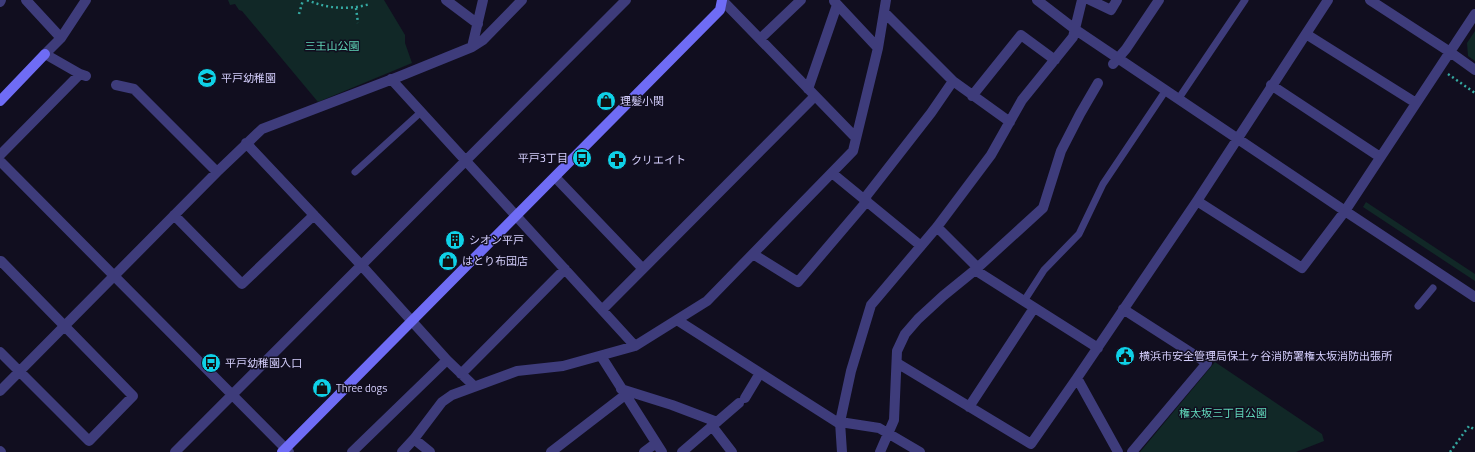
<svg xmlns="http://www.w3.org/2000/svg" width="1475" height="452" font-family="'Titillium Web','Noto Sans JP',sans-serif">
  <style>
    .green { fill: #112827 }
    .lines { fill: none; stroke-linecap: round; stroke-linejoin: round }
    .path { stroke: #35a9a2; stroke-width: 2.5; stroke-dasharray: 2 3; stroke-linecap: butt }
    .lane { stroke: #3e3c7b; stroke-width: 7 }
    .street { stroke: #3e3c7b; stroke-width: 10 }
    .secondary { stroke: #6f6cf5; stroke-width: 10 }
    .labels { text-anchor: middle; stroke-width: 3; stroke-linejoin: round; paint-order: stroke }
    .park-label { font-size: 11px; fill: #60d6b9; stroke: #110e1f }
    .poi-label { font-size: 11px; fill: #d4cefc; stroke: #110e1f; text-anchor: start }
  </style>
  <rect width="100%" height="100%" fill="#110e1f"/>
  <path class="green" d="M 228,0 L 384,0 L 405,35 L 405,43 L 412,63 L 318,102 L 242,11 L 239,10 L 235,4 L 230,5 Z
    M 1475,31 L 1475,61 L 1468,56 L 1467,43 Z
    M 1366,202 L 1475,274 L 1475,281 L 1363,207 Z
    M 1215,362 L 1322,434 L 1324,441 L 1296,452 L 1140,452 Z"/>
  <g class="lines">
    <path class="path" d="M 307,0 C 328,9 349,10 370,4
      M 356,8 L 358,23
      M 299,14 L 303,0
      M 1448,74 L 1475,93
      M 1450,452 L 1469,426 L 1475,430"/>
    <path class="lane" d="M 1179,98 L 1245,0
      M 355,172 L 421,112
      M 1024,301 L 1044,270 L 1079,234 L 1103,184 L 1166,90
      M 1418,306 L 1433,288"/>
    <path class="street" d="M 26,0 L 61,38
      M 446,0 L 478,24
      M 722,0 L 856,138
      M 1037,0 L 1076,30 L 1345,211 L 1475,297
      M 1090,0 L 1111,10 L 1117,0
      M 1370,0 L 1450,52 L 1475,70
      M 834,1 L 878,48
      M 0,2 L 1,0
      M 884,12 L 953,81 L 1010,122
      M 1306,34 L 1416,103
      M 760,39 L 801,0
      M 472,47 L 483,0
      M 1113,64 L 1126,49 L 1159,0
      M 86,76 L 80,74 L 45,54 L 61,38 L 86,0
      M 391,79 L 635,346
      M 116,85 L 134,89 L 217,172
      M 1271,85 L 1380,157
      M 808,89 L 837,5
      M 972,96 L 1021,35 L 1055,60
      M 246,143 L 362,266 L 447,360 L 474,386
      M 0,155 L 80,74
      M 0,161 L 289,452
      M 832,173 L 921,246
      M 555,177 L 643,269
      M 864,199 L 931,113 L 953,81
      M 1197,201 L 1302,268 L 1345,211 L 1475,14
      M 174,215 L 242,284 L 314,215
      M 937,227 L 977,267
      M 753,254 L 798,282 L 867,201
      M 0,263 L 1,261 L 133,396 L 89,441 L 0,352
      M 975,270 L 1098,348
      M 1123,309 L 1207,363 L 1132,452
      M 602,310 L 815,96
      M 677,320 L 840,424
      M 601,356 L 662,452
      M 897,363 L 1031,444 L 1077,378
      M 461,374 L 565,269
      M 621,389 L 672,405 L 717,422
      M 0,391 L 217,172 L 262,129 L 398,77 L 472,47 L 483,40 L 522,0
      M 745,398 L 760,373
      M 969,407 L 1034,308
      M 840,422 L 879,428 L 920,452
      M 712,426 L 732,452
      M 414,439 L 430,452
      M 0,451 L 1,452
      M 175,452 L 626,0
      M 352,452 L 447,360
      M 402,452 L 414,439 L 442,402 L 452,395 L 517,371 L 563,366 L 635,346 L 707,301 L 853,151 L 878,48 L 886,0
      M 551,452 L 625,395
      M 644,452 L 656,443
      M 682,452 L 739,403
      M 842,452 L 840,422 L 851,371 L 871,305 L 937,227 L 991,155 L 1022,100 L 1073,37 L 1082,0
      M 880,452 L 894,420 L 897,351 L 905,334 L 918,319 L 943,296 L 975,270 L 1043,208 L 1061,151 L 1080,114 L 1098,83
      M 1118,452 L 1077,378 L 1197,201 L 1328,0"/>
    <path class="secondary" d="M 0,101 L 45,54
      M 282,452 L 720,10 L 722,0"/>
  </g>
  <defs>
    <g id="school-disc" transform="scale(1)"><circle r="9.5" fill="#0fd1e7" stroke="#110e1f"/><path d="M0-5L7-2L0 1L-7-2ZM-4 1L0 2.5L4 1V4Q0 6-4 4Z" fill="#111"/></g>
    <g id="shop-disc" transform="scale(1)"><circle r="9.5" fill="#0fd1e7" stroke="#110e1f"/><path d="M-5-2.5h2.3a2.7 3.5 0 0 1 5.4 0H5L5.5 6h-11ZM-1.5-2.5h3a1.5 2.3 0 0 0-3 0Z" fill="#111"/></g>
    <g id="bus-disc" transform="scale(1)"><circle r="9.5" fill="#0fd1e7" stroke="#110e1f"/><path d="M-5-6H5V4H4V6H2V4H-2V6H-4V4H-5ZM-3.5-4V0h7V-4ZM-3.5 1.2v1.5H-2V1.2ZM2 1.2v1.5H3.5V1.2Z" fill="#111"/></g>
    <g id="pharmacy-disc" transform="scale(1)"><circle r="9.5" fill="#0fd1e7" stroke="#110e1f"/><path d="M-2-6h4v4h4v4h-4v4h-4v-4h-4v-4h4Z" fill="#111"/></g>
    <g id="building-disc" transform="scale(1)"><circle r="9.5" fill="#0fd1e7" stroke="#110e1f"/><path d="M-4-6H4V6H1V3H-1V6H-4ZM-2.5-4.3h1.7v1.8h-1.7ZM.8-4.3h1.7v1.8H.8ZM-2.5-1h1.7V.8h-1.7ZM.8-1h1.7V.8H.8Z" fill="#111"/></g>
    <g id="civic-disc" transform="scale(1)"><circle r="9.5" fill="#0fd1e7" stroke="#110e1f"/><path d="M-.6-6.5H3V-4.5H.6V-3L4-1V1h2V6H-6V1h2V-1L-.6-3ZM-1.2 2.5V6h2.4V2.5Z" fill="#111"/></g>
  </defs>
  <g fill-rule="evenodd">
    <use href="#school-disc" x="207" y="78"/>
    <use href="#shop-disc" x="606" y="101"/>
    <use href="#bus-disc" x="582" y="158"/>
    <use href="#pharmacy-disc" x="617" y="160"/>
    <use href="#building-disc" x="455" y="240"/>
    <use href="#shop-disc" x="448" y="261"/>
    <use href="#civic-disc" x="1125" y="356"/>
    <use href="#bus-disc" x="211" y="363"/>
    <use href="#shop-disc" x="322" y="388"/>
  </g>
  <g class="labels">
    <g class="park-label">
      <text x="332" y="50">三王山公園</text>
      <text x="1223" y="417">権太坂三丁目公園</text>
    </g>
    <g class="poi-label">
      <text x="221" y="82">平戸幼稚園</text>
      <text x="620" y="105">理髪小関</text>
      <text x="568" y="162" text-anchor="end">平戸3丁目</text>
      <text x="631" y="164">クリエイト</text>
      <text x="469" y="244">シオン平戸</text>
      <text x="462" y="265">はとり布団店</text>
      <text x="1139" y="360">横浜市安全管理局保土ヶ谷消防署権太坂消防出張所</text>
      <text x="225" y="367">平戸幼稚園入口</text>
      <text x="336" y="392">Three dogs</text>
    </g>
  </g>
</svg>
